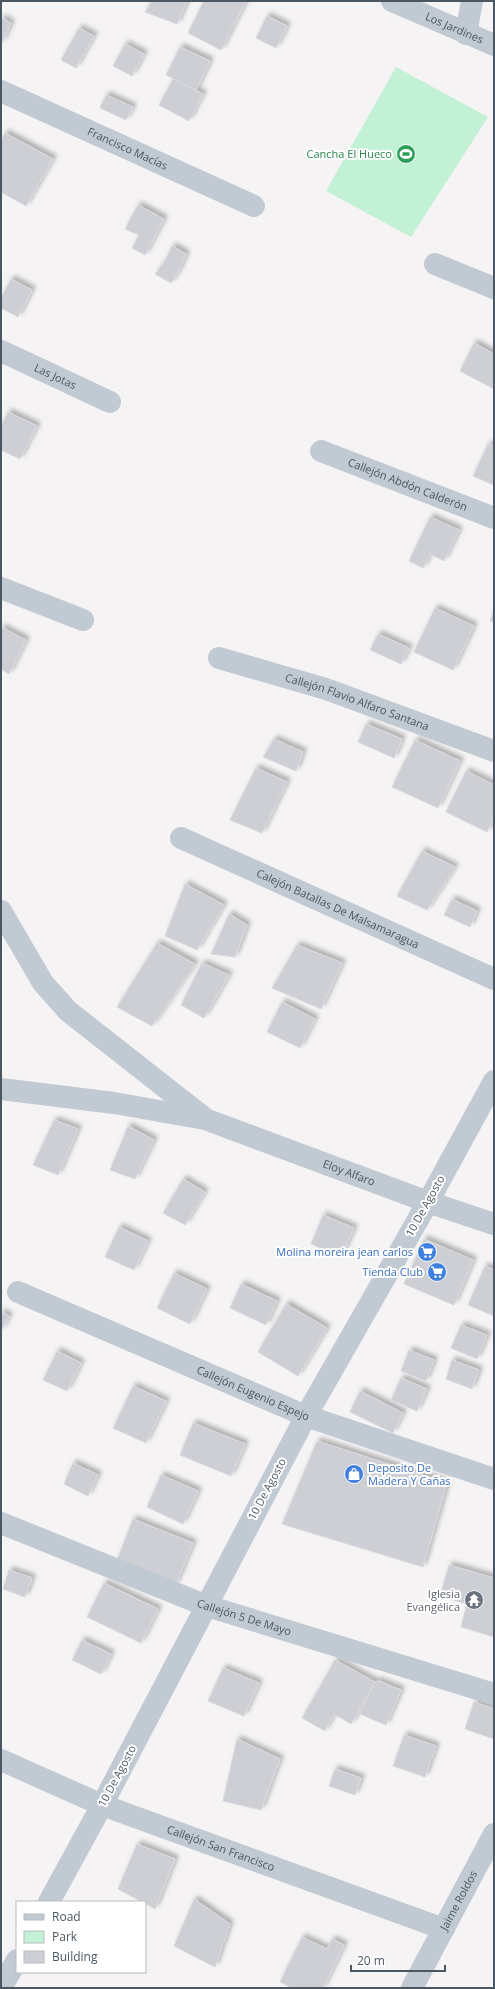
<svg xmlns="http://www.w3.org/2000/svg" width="495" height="1989" font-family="'Open Sans',sans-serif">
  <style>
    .park { fill: #c3f1d5 }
    .building { fill: #cdcfd5; stroke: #d7d9de; filter: url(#shadow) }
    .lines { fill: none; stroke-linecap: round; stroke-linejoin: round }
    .minor { stroke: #c1cad2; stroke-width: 22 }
    .tertiary { stroke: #c1cad2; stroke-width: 22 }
    .labels { text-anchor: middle; stroke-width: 4; stroke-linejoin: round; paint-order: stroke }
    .street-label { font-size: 11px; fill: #4a5661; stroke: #fff }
    .leisure-label { font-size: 11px; fill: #27864d; stroke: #fff; text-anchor: end }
    .shop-label { font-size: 11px; fill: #366cbe; stroke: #fff; text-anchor: end }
    .worship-label { font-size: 11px; fill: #5b616d; stroke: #fff; text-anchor: end }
  </style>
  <defs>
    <filter id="shadow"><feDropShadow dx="3.5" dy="-3.5" stdDeviation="2" flood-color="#0004"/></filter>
  </defs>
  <rect width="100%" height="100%" fill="#f5f3f3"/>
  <path class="park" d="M 396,67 L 488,117 L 411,237 L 326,191 Z"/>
  <path class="building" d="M 152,1 L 187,1 L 177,24 L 145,12 Z
    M 204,1 L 246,1 L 221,50 L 188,33 Z
    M 267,16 L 287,26 L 276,48 L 256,38 Z
    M 1,18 L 11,23 L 2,43 L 1,43 Z
    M 79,28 L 94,36 L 76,68 L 61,60 Z
    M 125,44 L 144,54 L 132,76 L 113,66 Z
    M 180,47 L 210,61 L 196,90 L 166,75 Z
    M 173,79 L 203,94 L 189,121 L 159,105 Z
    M 106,95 L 133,107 L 126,120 L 100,108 Z
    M 5,133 L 53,159 L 26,206 L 1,192 L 1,141 Z
    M 138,205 L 164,219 L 145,255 L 132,248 L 139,235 L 125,229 Z
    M 172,246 L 186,254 L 179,270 L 171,283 L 155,274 L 165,261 Z
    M 11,279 L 32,290 L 18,317 L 1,308 L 1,298 Z
    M 474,343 L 494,354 L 494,389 L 460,371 Z
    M 8,412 L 37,426 L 20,459 L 1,450 L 1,426 Z
    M 488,444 L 494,447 L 494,485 L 473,476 Z
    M 430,517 L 459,530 L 444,561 L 430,554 L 423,568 L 409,561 Z
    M 435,608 L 474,626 L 453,670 L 414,652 Z
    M 494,610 L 494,622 L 490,621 Z
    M 1,627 L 26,640 L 9,674 L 1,669 Z
    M 378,634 L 409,648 L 401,664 L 370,650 Z
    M 366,724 L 402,739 L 394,758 L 358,742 Z
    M 274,739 L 303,752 L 296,771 L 263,757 Z
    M 415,740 L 460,761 L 438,808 L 392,787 Z
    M 256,768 L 287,782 L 262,833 L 230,820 Z
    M 466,771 L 494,785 L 494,816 L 487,832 L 446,812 Z
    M 422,851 L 455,867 L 427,910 L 397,896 Z
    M 185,884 L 224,905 L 197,950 L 165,936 Z
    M 452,899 L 477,911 L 470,927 L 444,915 Z
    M 229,914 L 247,925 L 235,957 L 211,954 Z
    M 157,943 L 195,964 L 152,1026 L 117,1007 Z
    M 297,945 L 342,963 L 321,1009 L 272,988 Z
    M 202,963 L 229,975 L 204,1018 L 181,1005 Z
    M 282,1002 L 315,1019 L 300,1048 L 267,1032 Z
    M 54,1120 L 78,1129 L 58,1175 L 33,1165 Z
    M 128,1126 L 154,1140 L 135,1179 L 110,1170 Z
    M 183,1179 L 205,1192 L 185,1225 L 163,1213 Z
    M 323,1215 L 354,1228 L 341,1257 L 311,1244 Z
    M 119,1227 L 148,1241 L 134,1270 L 105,1257 Z
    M 424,1239 L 473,1260 L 454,1305 L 404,1284 Z
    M 485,1266 L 494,1270 L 494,1316 L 468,1305 Z
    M 174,1273 L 207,1289 L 190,1324 L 157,1308 Z
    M 241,1284 L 277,1301 L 266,1325 L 230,1308 Z
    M 286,1304 L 327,1328 L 298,1376 L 258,1352 Z
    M 1,1312 L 9,1316 L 1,1331 Z
    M 461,1325 L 487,1335 L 477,1359 L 451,1348 Z
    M 409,1350 L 434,1360 L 426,1381 L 401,1371 Z
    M 57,1351 L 81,1363 L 67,1391 L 43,1380 Z
    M 452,1360 L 479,1370 L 472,1389 L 446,1379 Z
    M 401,1378 L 427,1389 L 417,1411 L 391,1400 Z
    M 133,1386 L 166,1401 L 146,1443 L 113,1428 Z
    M 360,1391 L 403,1413 L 393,1433 L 350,1412 Z
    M 193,1423 L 245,1444 L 231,1476 L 180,1455 Z
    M 317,1441 L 447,1483 L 423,1567 L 282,1524 Z
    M 73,1463 L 98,1475 L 88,1496 L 64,1484 Z
    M 161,1475 L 198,1491 L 183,1524 L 147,1507 Z
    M 133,1519 L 193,1543 L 175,1586 L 116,1563 Z
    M 449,1565 L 494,1578 L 494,1637 L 461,1627 L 467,1604 L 440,1596 Z
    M 9,1570 L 32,1578 L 25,1597 L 3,1589 Z
    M 104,1583 L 158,1609 L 141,1643 L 87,1617 Z
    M 82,1640 L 111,1654 L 101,1674 L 72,1660 Z
    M 335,1660 L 375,1682 L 351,1724 L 334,1714 L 325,1731 L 302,1718 Z
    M 223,1668 L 259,1683 L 244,1716 L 208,1701 Z
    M 379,1681 L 401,1690 L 386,1725 L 360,1714 L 375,1682 Z
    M 474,1702 L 494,1709 L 494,1739 L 465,1729 Z
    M 404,1735 L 436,1746 L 425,1777 L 393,1766 Z
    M 237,1739 L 280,1759 L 261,1810 L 223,1801 Z
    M 335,1769 L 361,1778 L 355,1795 L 329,1786 Z
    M 137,1844 L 175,1859 L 155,1909 L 118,1889 Z
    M 194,1899 L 230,1924 L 215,1967 L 174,1946 Z
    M 302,1937 L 327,1949 L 332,1939 L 344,1945 L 323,1988 L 292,1988 L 280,1982 Z"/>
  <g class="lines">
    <g class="minor">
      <path id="s1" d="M 392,1 L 494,45"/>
      <path d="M 466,34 L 472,1"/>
      <path id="s2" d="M 1,91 L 254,206"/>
      <path d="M 435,264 L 494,288"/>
      <path id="s3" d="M 1,351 L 110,402"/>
      <path id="s4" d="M 321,451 L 494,518"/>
      <path d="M 1,588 L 83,620"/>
      <path id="s5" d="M 219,658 L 326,689 L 494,751"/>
      <path id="s6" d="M 181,838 L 494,979"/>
      <path d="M 1,911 L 43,983 L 68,1011 L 203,1117"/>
      <path id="s7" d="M 1,1089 L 114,1103 L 205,1119 L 428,1202 L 306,1416 L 102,1805 L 49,1902"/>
      <path id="s8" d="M 18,1292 L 306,1416 L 494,1479"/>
      <path id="s9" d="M 1,1523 L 207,1606 L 494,1694"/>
      <path id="s10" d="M 1,1760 L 102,1805 L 444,1929"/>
      <path d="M 1,1988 L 17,1960"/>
      <path id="s11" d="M 412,1988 L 494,1834"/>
    </g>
    <path class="tertiary" d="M 494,1081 L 428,1202 L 494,1224"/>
  </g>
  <defs>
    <g id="stadium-disc" transform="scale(1)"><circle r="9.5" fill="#2e9e5b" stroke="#fff"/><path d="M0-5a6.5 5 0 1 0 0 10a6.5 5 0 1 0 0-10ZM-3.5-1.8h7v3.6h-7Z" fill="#fff"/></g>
    <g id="supermarket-disc" transform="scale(1)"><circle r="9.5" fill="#3f7fe0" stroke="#fff"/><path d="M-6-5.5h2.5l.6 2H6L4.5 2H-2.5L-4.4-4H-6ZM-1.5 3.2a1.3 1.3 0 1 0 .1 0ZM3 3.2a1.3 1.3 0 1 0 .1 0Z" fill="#fff"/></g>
    <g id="shop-disc" transform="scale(1)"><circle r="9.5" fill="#3f7fe0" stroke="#fff"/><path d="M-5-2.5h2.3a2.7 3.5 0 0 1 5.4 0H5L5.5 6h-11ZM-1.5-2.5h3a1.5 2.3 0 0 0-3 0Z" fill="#fff"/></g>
    <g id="temple-disc" transform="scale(1)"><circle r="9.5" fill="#6b7280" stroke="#fff"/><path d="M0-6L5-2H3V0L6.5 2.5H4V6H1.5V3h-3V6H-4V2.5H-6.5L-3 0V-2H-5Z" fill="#fff"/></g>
  </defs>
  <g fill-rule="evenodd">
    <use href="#stadium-disc" x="406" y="154"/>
    <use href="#supermarket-disc" x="427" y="1252"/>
    <use href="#supermarket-disc" x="437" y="1272"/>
    <use href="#shop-disc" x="354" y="1474"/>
    <use href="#temple-disc" x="474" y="1600"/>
  </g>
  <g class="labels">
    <g class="street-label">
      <text dy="4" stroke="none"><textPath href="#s1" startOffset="68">Los Jardines</textPath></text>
      <text dy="4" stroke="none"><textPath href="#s2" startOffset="139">Francisco Macías</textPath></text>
      <text dy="4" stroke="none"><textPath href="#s3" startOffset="60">Las Jotas</textPath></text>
      <text dy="4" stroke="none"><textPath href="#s4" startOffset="93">Callejón Abdón Calderón</textPath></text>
      <text dy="4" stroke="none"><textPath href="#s5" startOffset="145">Callejón Flavio Alfaro Santana</textPath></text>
      <text dy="4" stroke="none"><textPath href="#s6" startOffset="172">Calejón Batallas De Malsamaragua</textPath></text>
      <text dy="4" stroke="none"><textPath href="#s7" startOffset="360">Eloy Alfaro</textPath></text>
      <text transform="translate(425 1206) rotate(-61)" y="4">10 De Agosto</text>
      <text dy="4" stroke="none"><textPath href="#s8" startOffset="256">Callejón Eugenio Espejo</textPath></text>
      <text transform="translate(267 1489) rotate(-62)" y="4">10 De Agosto</text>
      <text dy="4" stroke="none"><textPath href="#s9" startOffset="261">Callejón 5 De Mayo</textPath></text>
      <text transform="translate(117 1776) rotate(-62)" y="4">10 De Agosto</text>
      <text dy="4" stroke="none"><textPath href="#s10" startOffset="237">Callejón San Francisco</textPath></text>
      <text dy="4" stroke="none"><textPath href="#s11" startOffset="99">Jaime Roldos</textPath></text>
    </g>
    <g class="leisure-label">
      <text x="392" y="158">Cancha El Hueco</text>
    </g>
    <g class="shop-label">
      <text x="413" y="1256">Molina moreira jean carlos</text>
      <text x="423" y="1276">Tienda Club</text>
      <text x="368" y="1472" text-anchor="start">Deposito De<tspan x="368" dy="13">Madera Y Cañas</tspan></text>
    </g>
    <g class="worship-label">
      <text x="460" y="1598">Iglesia<tspan x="460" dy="13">Evangélica</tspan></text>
    </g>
  </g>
  <rect width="495" height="1989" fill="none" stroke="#4a5661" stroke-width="4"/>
  <rect x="16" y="1901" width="130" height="72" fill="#ffffff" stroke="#b7bbc0"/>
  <rect x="24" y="1914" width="20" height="6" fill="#c1cad2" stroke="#b7bbc0"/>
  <text x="52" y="1921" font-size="12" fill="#4a5661">Road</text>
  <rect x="24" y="1931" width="20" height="12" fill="#c3f1d5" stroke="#b7bbc0"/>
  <text x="52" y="1941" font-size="12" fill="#4a5661">Park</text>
  <rect x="24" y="1951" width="20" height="12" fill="#cdcfd5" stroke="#b7bbc0"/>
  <text x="52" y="1961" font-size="12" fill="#4a5661">Building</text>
  <path d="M351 1965v6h94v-6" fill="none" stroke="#4a5661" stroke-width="2"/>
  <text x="357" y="1965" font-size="12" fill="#4a5661" stroke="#ffffff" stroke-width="3" paint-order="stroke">20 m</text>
</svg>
